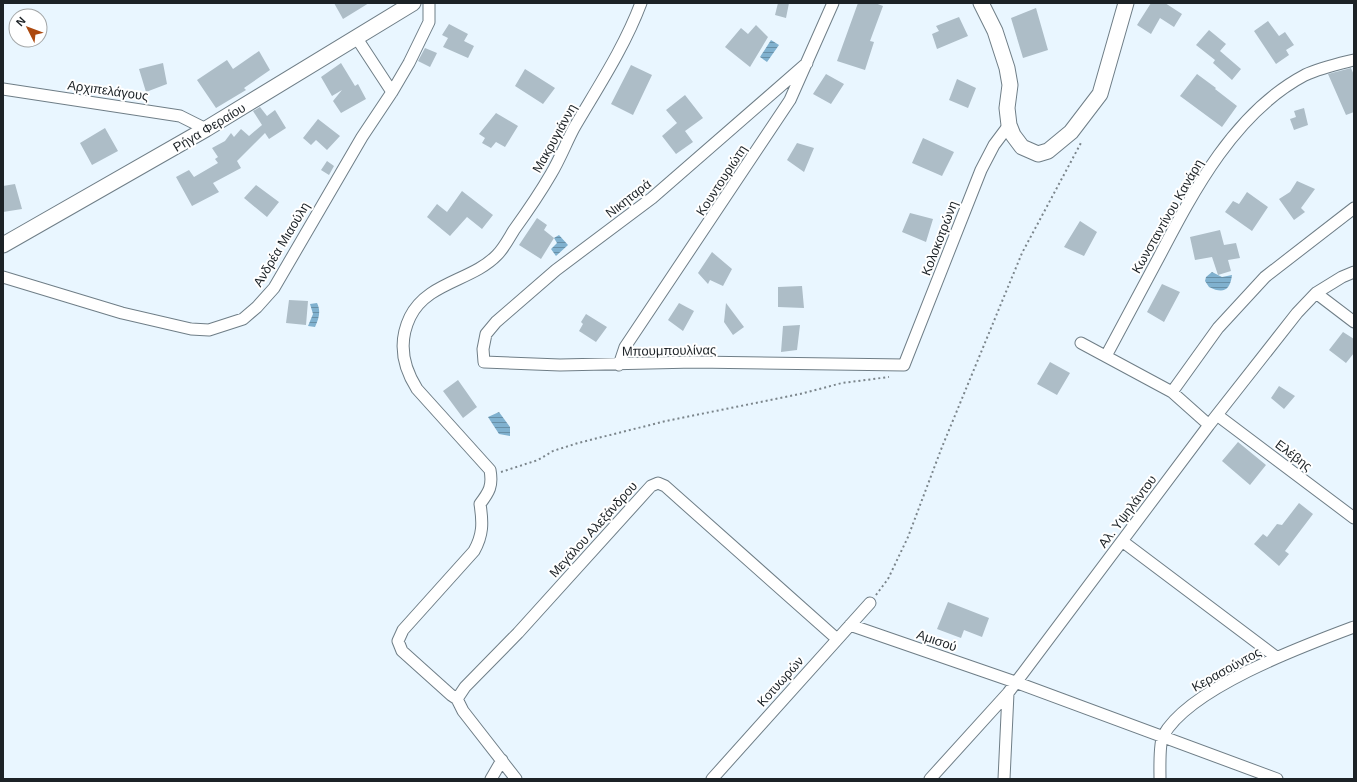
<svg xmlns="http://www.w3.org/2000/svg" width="1357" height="782" font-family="Helvetica,sans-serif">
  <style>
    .water { fill: url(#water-rules) }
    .building { fill: #adbdc7 }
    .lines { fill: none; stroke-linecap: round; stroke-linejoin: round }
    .street-casing { stroke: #6f7e87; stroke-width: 13 }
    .secondary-casing { stroke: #6f7e87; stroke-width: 17 }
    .path { stroke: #7b858b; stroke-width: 2; stroke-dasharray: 2 3; stroke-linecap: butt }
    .street { stroke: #fff; stroke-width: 11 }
    .secondary { stroke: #fff; stroke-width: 15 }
    .labels { text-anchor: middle; stroke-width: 4; stroke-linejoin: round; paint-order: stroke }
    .street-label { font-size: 13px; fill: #1c2226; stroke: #fff }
  </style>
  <defs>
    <pattern id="water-rules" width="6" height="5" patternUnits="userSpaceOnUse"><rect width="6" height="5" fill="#80b1cf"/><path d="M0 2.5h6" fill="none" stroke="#6890a8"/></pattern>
  </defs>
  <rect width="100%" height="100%" fill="#e9f6ff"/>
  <path class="water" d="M 771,40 L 779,45 L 767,62 L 760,57 Z
    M 559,235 L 568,245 L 556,256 L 551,249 L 557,243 L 554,238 Z
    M 1212,272 L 1222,277 L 1232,275 C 1230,291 1223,294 1209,287 L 1205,281 L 1206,277 Z
    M 317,303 C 321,311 319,318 315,327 L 308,326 L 313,314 L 310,304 Z
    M 499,412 L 510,427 L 510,436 L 499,434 L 488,417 Z"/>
  <path class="building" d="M 334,3 L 369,3 L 343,19 Z
    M 778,3 L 789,3 L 786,18 L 775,15 Z
    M 858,3 L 875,3 L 883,6 L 870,41 L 874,42 L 865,70 L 837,61 Z
    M 1151,3 L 1165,3 L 1182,14 L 1174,27 L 1160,18 L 1151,34 L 1137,25 Z
    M 1036,8 L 1048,50 L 1023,58 L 1011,18 Z
    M 959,17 L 968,36 L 937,49 L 932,34 L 939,31 L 936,26 Z
    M 1268,21 L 1279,36 L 1285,32 L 1294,45 L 1286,50 L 1289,55 L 1276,64 L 1254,31 Z
    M 449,24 L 468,34 L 464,41 L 474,46 L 468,58 L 443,47 L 448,38 L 442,35 Z
    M 756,25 L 768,37 L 750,67 L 725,47 L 741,28 L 748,34 Z
    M 1209,30 L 1226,44 L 1220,51 L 1241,69 L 1232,80 L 1213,63 L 1215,60 L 1196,45 Z
    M 425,48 L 437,53 L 430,67 L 418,61 Z
    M 259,51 L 270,70 L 244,88 L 246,90 L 216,108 L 197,80 L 227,60 L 233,69 Z
    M 163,63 L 167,84 L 146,92 L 139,69 Z
    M 341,63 L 355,86 L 358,84 L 366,99 L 341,113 L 333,101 L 342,90 L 332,96 L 321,77 Z
    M 631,65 L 652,75 L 633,115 L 611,104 Z
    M 1351,68 L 1354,75 L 1354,112 L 1346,115 L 1328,74 Z
    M 525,69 L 555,88 L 543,104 L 515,86 Z
    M 826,74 L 844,84 L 831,104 L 813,94 Z
    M 1197,74 L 1216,88 L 1215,89 L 1237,106 L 1222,127 L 1180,96 Z
    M 957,79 L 976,88 L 968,108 L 949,100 Z
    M 685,95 L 703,118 L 685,131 L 693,142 L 676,154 L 662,136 L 677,123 L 666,110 Z
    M 260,107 L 267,116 L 275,110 L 286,128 L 269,139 L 265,133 L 237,161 L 241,168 L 213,183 L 219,192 L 192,206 L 176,177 L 189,170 L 194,177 L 218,163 L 215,159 L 218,157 L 212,148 L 225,141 L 231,133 L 234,137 L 241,129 L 249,136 L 262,125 L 253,111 Z
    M 1304,108 L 1308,125 L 1294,130 L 1290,119 L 1296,117 L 1294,111 Z
    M 496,113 L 518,126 L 505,147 L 496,142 L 491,148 L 482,143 L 485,138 L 479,134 Z
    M 318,119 L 340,136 L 327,150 L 316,140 L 311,145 L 303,138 Z
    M 105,128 L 118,151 L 92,165 L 80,143 Z
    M 923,138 L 954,152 L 942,176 L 912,163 Z
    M 797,143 L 814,148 L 804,172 L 787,160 Z
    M 327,161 L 334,166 L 329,175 L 321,170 Z
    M 1297,181 L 1315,189 L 1301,208 L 1305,212 L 1294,220 L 1279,199 L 1290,192 Z
    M 15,184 L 22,209 L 3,212 L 3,186 Z
    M 256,185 L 279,202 L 267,217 L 244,198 Z
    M 462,191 L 493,215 L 482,229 L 467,217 L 450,236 L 427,217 L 437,204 L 447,212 Z
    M 1247,192 L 1268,207 L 1252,231 L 1225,212 L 1233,201 L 1239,204 Z
    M 910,213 L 933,219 L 926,242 L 902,232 Z
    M 537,218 L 547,225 L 544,230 L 554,238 L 541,259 L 519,245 Z
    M 1080,221 L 1097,232 L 1084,256 L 1064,247 Z
    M 1220,230 L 1224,245 L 1236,243 L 1240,258 L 1228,260 L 1231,271 L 1218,275 L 1212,257 L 1195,260 L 1190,237 Z
    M 712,252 L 732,269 L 723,286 L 710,280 L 708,284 L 698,273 Z
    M 1162,284 L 1180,292 L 1164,322 L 1147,312 Z
    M 802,286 L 804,308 L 778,307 L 778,287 Z
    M 289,300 L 308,301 L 306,325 L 286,323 Z
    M 679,303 L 694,311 L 683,331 L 668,320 Z
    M 726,303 L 744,327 L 733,335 L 724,322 Z
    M 586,314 L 607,327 L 596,342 L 579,331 L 583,324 L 581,322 Z
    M 800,325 L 797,350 L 781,352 L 783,326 Z
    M 1343,332 L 1354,339 L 1354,353 L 1346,363 L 1329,350 Z
    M 1050,362 L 1070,373 L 1057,395 L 1037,384 Z
    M 458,380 L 477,407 L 463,418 L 443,391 Z
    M 1279,386 L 1295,396 L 1284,409 L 1271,398 Z
    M 1238,442 L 1266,465 L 1250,485 L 1222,461 Z
    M 1299,503 L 1313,514 L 1285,551 L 1289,554 L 1279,566 L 1254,544 L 1263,534 L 1267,537 L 1277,524 L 1282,525 Z
    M 948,602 L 989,618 L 982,637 L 964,630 L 961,638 L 937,629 Z"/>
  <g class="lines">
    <g class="street-casing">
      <path id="street" d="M 356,37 L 392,92
        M 807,63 L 652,198 L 556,270 L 496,322 L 486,334 L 483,349 L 484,362 L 560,365 L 695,362 L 904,365 L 981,170 L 994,145 L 1009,125
        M 3,89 L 180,116 L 206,129
        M 3,277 L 122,313 L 191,329 L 209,330 L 243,319 L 257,307 L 274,288 L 362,137 L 392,92 L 409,63 L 429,22 L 429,3
        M 1316,293 L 1354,322
        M 1081,343 L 1172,392 L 1209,425
        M 1106,356 C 1124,323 1141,290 1159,257 C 1194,190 1235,112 1305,75 C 1320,68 1338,64 1354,60
        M 619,365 L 625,347 L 790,100 L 833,3
        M 1172,392 L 1218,328 L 1265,277 L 1354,208
        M 1217,415 L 1354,518
        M 1122,541 L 1276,657
        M 850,625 L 1015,682 L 1277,779
        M 457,699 L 451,695 L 402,651 L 398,641 L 403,630 L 474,551 C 483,535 483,523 480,504 C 489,492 493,486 490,470 L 417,389 C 403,367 398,342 410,317 C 427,282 472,281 497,255 C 504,248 509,238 514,230 C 527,212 540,193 551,174 C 560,159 566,143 574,128 C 598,87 624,48 641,3
        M 491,779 L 502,760
        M 516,779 L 463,711 L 457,699 L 465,687 L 518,633 L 651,486 L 658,483 L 665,486 L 837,639
        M 712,779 L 870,603
        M 930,779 L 1008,693 L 1209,425 L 1297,313 L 1316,293 L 1342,277 L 1354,272
        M 1004,779 L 1008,693
        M 1160,779 C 1160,769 1159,744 1163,736 C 1189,688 1303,646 1354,627"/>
    </g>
    <g class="secondary-casing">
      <path id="secondary" d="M 981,3 L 995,31 L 1007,68 L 1010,85 L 1007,108 L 1009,125 L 1013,135 L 1022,147 L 1038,154 L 1048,151 L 1071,132 L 1100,94 L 1126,3
        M 3,245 L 206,129 L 413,3"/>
    </g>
    <path class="path" d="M 501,472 L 538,460 L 553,451 L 578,443 L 666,421 L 800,394 L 842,383 L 889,377
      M 876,595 L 888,579 L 908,537 L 942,447 L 1022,253 L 1082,141"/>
    <use href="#street" class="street"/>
    <use href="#secondary" class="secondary"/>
  </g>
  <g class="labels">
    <g class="street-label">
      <text transform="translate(108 90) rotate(8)" y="5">Αρχιπελάγους</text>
      <text transform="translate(209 127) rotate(-31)" y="5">Ρήγα Φεραίου</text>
      <text transform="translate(554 138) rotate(-61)" y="5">Μακρυγιάννη</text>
      <text transform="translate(721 180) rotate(-57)" y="5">Κουντουριώτη</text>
      <text transform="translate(628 198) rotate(-38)" y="5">Νικηταρά</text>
      <text transform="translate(1167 216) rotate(-60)" y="5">Κωνσταντίνου Κανάρη</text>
      <text transform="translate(939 238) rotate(-69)" y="5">Κολοκοτρώνη</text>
      <text transform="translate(281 244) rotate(-59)" y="5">Ανδρέα Μιαούλη</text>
      <text transform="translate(669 350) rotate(-1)" y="5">Μπουμπουλίνας</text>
      <text transform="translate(1294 455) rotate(37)" y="5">Ελέβης</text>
      <text transform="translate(1127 511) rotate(-53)" y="5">Αλ. Υψηλάντου</text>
      <text transform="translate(593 529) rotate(-48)" y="5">Μεγάλου Αλεξάνδρου</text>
      <text transform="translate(937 640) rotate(19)" y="5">Αμισού</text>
      <text transform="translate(1226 669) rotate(-29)" y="5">Κερασούντος</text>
      <text transform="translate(780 681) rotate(-48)" y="5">Κοτυωρών</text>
    </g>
  </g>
  <rect width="1357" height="782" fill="none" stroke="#1c2226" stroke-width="8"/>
  <g transform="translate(28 28) rotate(312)"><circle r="19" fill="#ffffff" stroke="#a4a7a8"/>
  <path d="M0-3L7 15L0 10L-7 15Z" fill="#ac490f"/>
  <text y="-6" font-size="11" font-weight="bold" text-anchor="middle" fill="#1c2226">N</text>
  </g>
</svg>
